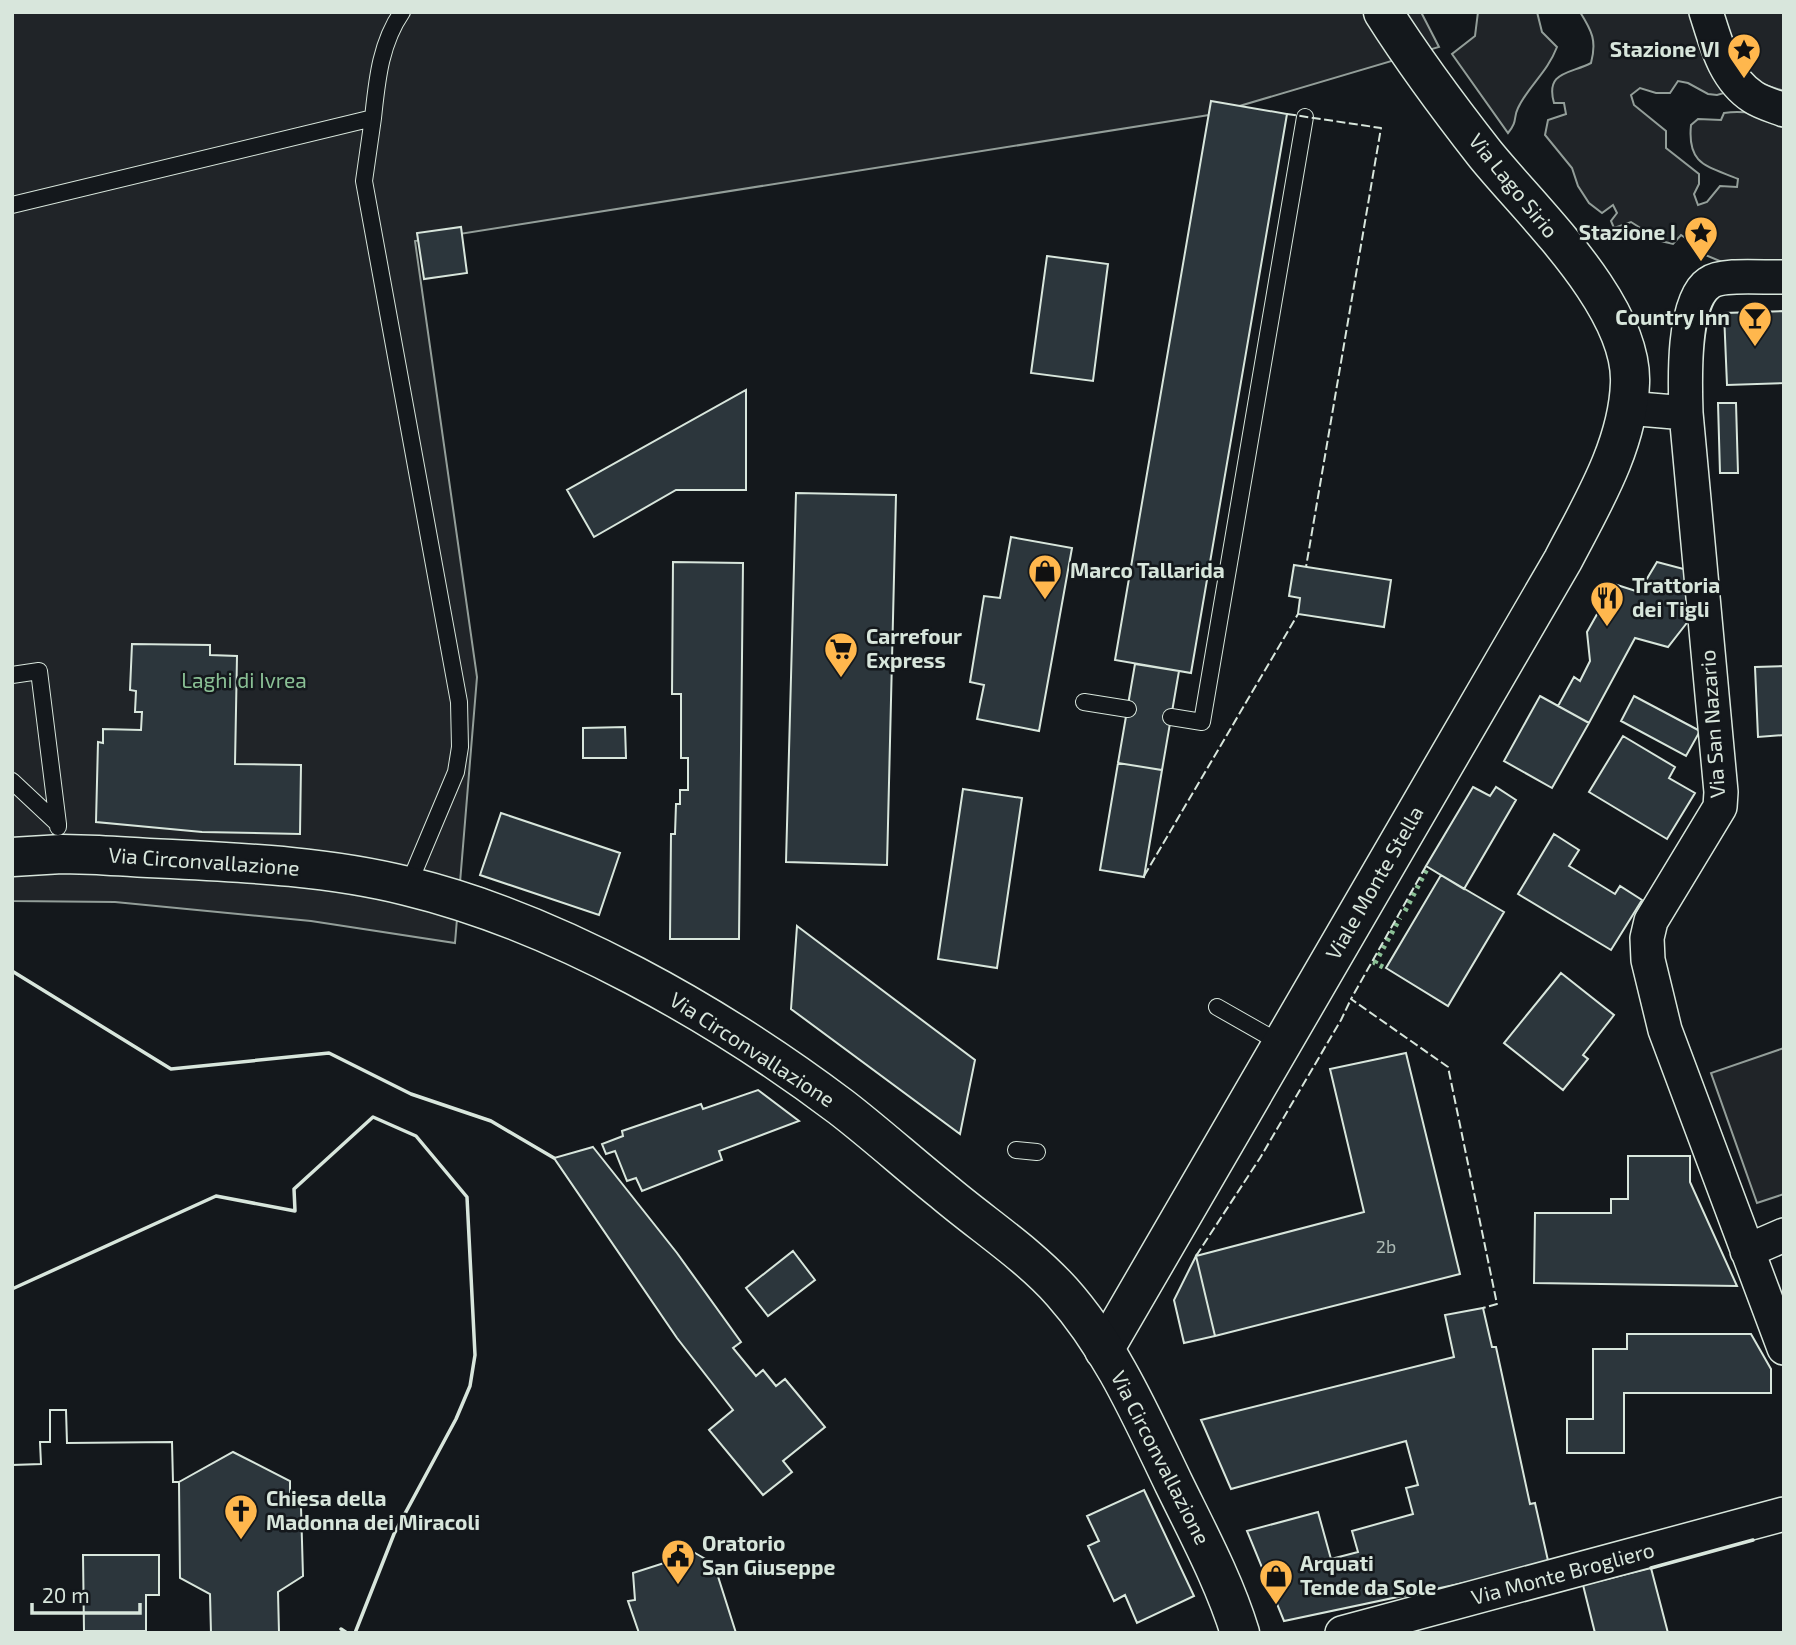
<svg xmlns="http://www.w3.org/2000/svg" width="1796" height="1645" font-family="'Exo 2',sans-serif">
  <style>
    .green { fill: #202428; stroke: #939e99; stroke-width: 2 }
    .building { fill: #2c363c; stroke: #d8e6dc; stroke-width: 2; fill-rule: evenodd }
    .lines { fill: none; stroke-linecap: round; stroke-linejoin: round }
    .service-casing { stroke: #d8e6dc; stroke-width: 18 }
    .minor-casing { stroke: #d8e6dc; stroke-width: 36 }
    .secondary-casing { stroke: #d8e6dc; stroke-width: 41 }
    .primary-casing { stroke: #d8e6dc; stroke-width: 41 }
    .service { stroke: #14181c; stroke-width: 16 }
    .minor { stroke: #14181c; stroke-width: 33 }
    .secondary { stroke: #14181c; stroke-width: 38 }
    .primary { stroke: #14181c; stroke-width: 38 }
    .hedge { stroke: #8ac095; stroke-width: 5; stroke-dasharray: 3.5 5; stroke-linecap: butt }
    .fence { stroke: #d8e6dc; stroke-width: 2; stroke-dasharray: 9 3.5; stroke-linecap: butt }
    .wall { stroke: #d8e6dc; stroke-width: 3.5 }
    .labels { text-anchor: middle; stroke-width: 5; stroke-linejoin: round; paint-order: stroke }
    .number-label { font-size: 18px; fill: #adbab4 }
    .poi-label { font-size: 21px; font-weight: bold; fill: #d8e6dc; stroke: #14181c; text-anchor: start }
    .street-label { font-size: 21px; fill: #d8e6dc; stroke: #14181c }
    .park-label { font-size: 21px; fill: #8ac095; stroke: #14181c }
  </style>
  <rect width="100%" height="100%" fill="#14181c"/>
  <path class="green" d="M 12,12 L 1421,12 L 1439,47 L 1209,115 L 415,241 L 477,677 L 455,943 L 311,921 L 115,902 L 12,901 Z
    M 1478,12 L 1537,12 L 1542,32 L 1557,47 C 1547,73 1529,85 1518,108 C 1513,118 1518,121 1508,133 L 1452,54 L 1475,36 Z
    M 1580,12 L 1784,12 L 1784,91 L 1759,83 L 1717,95 L 1708,94 L 1688,83 L 1678,81 L 1670,93 L 1656,93 L 1640,88 L 1631,95 L 1634,105 L 1666,131 L 1666,148 L 1699,174 L 1699,184 L 1694,194 L 1698,205 L 1707,202 L 1720,186 L 1737,187 L 1738,179 C 1707,166 1687,165 1691,125 L 1698,119 L 1721,120 L 1724,113 C 1746,110 1763,115 1784,120 L 1784,264 L 1722,262 L 1696,251 L 1693,243 L 1681,235 L 1673,244 L 1661,241 L 1631,222 L 1614,228 L 1611,221 L 1617,213 L 1613,205 L 1602,213 L 1589,203 L 1578,186 L 1572,168 L 1545,135 L 1548,120 L 1566,114 L 1564,103 L 1554,103 C 1545,71 1570,74 1591,63 C 1597,41 1592,31 1580,12 Z
    M 1784,1048 L 1784,1194 L 1757,1203 L 1711,1073 Z"/>
  <path class="building" d="M 1211,101 L 1287,114 L 1191,673 L 1115,660 Z
    M 461,227 L 467,273 L 424,279 L 417,233 Z
    M 1047,256 L 1108,264 L 1093,381 L 1031,373 Z
    M 1784,311 L 1784,383 L 1727,385 L 1724,313 Z
    M 746,390 L 746,490 L 676,490 L 594,537 L 567,490 Z
    M 1718,403 L 1736,403 L 1738,473 L 1720,473 Z
    M 796,493 L 896,495 L 887,865 L 786,862 Z
    M 1011,537 L 1072,548 L 1039,731 L 977,719 L 984,685 L 970,682 L 984,596 L 1000,598 Z
    M 673,562 L 743,563 L 739,939 L 670,939 L 671,834 L 675,834 L 676,804 L 680,804 L 680,790 L 688,790 L 688,758 L 681,758 L 681,694 L 672,694 Z
    M 1657,562 L 1695,572 L 1693,615 L 1668,647 L 1635,638 L 1589,723 L 1558,706 L 1574,677 L 1580,681 L 1590,661 L 1587,632 L 1614,584 L 1639,592 Z
    M 1294,565 L 1391,580 L 1384,627 L 1298,614 L 1300,598 L 1289,596 Z
    M 132,644 L 210,645 L 210,655 L 237,656 L 235,764 L 301,765 L 300,834 L 202,832 L 96,822 L 98,742 L 103,743 L 103,729 L 141,730 L 142,712 L 135,712 L 136,691 L 130,690 Z
    M 1135,664 L 1179,671 L 1162,770 L 1118,763 Z
    M 1784,666 L 1784,735 L 1758,737 L 1755,667 Z
    M 1540,696 L 1589,723 L 1552,788 L 1504,761 Z
    M 1634,696 L 1700,731 L 1686,756 L 1621,721 Z
    M 625,727 L 626,758 L 583,758 L 583,728 Z
    M 1623,736 L 1675,767 L 1669,778 L 1695,793 L 1667,839 L 1589,792 Z
    M 1118,763 L 1162,770 L 1144,877 L 1100,870 Z
    M 1473,787 L 1490,796 L 1496,787 L 1516,800 L 1464,889 L 1426,866 Z
    M 963,789 L 1022,798 L 997,968 L 938,959 Z
    M 501,813 L 620,853 L 599,915 L 480,875 Z
    M 1554,834 L 1579,850 L 1569,866 L 1615,894 L 1620,886 L 1642,900 L 1611,950 L 1518,894 Z
    M 1441,875 L 1504,912 L 1448,1006 L 1386,968 Z
    M 797,926 L 975,1060 L 960,1134 L 791,1009 Z
    M 1561,973 L 1614,1015 L 1583,1055 L 1588,1059 L 1563,1090 L 1504,1043 Z
    M 1406,1053 L 1460,1274 L 1215,1336 L 1196,1256 L 1364,1212 L 1330,1069 Z
    M 758,1090 L 799,1121 L 719,1151 L 722,1160 L 642,1191 L 636,1178 L 627,1181 L 615,1151 L 606,1154 L 602,1144 L 623,1136 L 622,1131 L 701,1104 L 703,1109 Z
    M 593,1147 L 677,1253 L 741,1342 L 733,1348 L 756,1376 L 763,1370 L 776,1386 L 785,1379 L 825,1427 L 783,1461 L 792,1472 L 763,1495 L 709,1430 L 733,1410 L 677,1338 L 554,1158 Z
    M 1628,1156 L 1690,1156 L 1690,1182 L 1737,1286 L 1534,1283 L 1535,1213 L 1611,1213 L 1611,1199 L 1628,1199 Z
    M 793,1251 L 815,1280 L 768,1316 L 746,1288 Z
    M 1196,1256 L 1215,1336 L 1184,1343 L 1174,1300 Z
    M 1483,1308 L 1492,1347 L 1496,1347 L 1530,1504 L 1535,1503 L 1549,1565 L 1284,1621 L 1247,1531 L 1318,1512 L 1331,1559 L 1358,1552 L 1352,1531 L 1413,1514 L 1406,1488 L 1418,1485 L 1406,1441 L 1231,1489 L 1201,1420 L 1454,1357 L 1445,1315 Z
    M 1627,1334 L 1751,1334 L 1771,1369 L 1771,1393 L 1624,1393 L 1624,1453 L 1567,1453 L 1567,1419 L 1593,1419 L 1593,1349 L 1627,1349 Z
    M 50,1410 L 66,1410 L 67,1443 L 172,1442 L 173,1482 L 179,1482 L 180,1578 L 210,1594 L 211,1633 L 12,1633 L 12,1465 L 41,1464 L 40,1442 L 50,1442 ZM 83,1555 L 159,1555 L 159,1595 L 146,1595 L 146,1631 L 84,1631 Z
    M 50,1410 L 66,1410 L 67,1443 L 172,1442 L 173,1482 L 179,1482 L 180,1578 L 210,1594 L 211,1633 L 12,1633 L 12,1465 L 41,1464 L 40,1442 L 50,1442 Z
    M 233,1452 L 290,1481 L 290,1501 L 301,1507 L 303,1576 L 278,1592 L 279,1633 L 211,1633 L 210,1594 L 180,1578 L 179,1482 Z
    M 1144,1490 L 1194,1596 L 1137,1623 L 1125,1595 L 1114,1601 L 1088,1546 L 1099,1541 L 1087,1516 Z
    M 695,1553 L 714,1564 L 736,1633 L 639,1633 L 628,1601 L 635,1600 L 633,1573 Z
    M 1651,1568 L 1668,1633 L 1595,1633 L 1583,1585 Z"/>
  <g class="lines">
    <g class="service-casing">
      <path id="service" d="M 373,118 L 364,181 L 459,702 L 460,747 L 456,772 L 408,886
        M 12,205 L 373,118 C 377,81 380,44 402,12
        M 12,675 L 39,671 L 58,824
        M 1084,702 L 1128,709
        M 1171,717 L 1202,722 L 1305,117
        M 12,781 L 58,824 L 58,827
        M 1217,1007 L 1282,1044
        M 1016,1150 L 1037,1152"/>
    </g>
    <g class="minor-casing">
      <path id="minor" d="M 1706,12 C 1716,43 1724,78 1753,97 C 1762,103 1774,106 1784,110
        M 1784,277 C 1766,278 1722,273 1709,283 C 1682,301 1685,383 1686,413 L 1721,792 L 1720,807 L 1651,921 L 1647,938 L 1648,960 L 1665,1030 L 1784,1348
        M 1627,408 L 1686,413
        M 1747,1251 L 1784,1235
        M 1342,1633 L 1784,1514"/>
    </g>
    <g class="secondary-casing">
      <path id="secondary" d="M 1104,1350 L 1563,560 C 1591,506 1628,446 1630,383 C 1633,305 1532,212 1485,154 C 1449,108 1414,61 1383,12"/>
    </g>
    <g class="primary-casing">
      <path id="primary" d="M 12,857 L 62,854 L 98,855 C 201,862 307,861 407,886 C 556,922 719,1015 841,1107 C 876,1134 909,1164 944,1192 C 983,1225 1028,1254 1062,1292 C 1112,1348 1142,1418 1174,1484 C 1198,1533 1224,1581 1240,1633"/>
    </g>
    <use href="#service" class="service"/>
    <use href="#minor" class="minor"/>
    <use href="#secondary" class="secondary"/>
    <use href="#primary" class="primary"/>
    <path class="hedge" d="M 1405,911 L 1427,869
      M 1383,967 L 1375,963 L 1400,918"/>
    <path class="fence" d="M 1287,114 L 1381,128 L 1306,567
      M 1426,866 L 1351,999 L 1448,1067 L 1497,1304 L 1483,1308
      M 1144,876 L 1298,614
      M 1196,1256 L 1260,1158 L 1341,1020 L 1351,999"/>
    <path class="wall" d="M 12,971 L 171,1069 L 329,1053 L 411,1094 L 491,1121 L 554,1158
      M 12,1289 L 216,1196 L 295,1211 L 294,1189 L 373,1117 L 416,1136 L 467,1197 L 475,1355 L 470,1386 L 456,1419 L 394,1534 L 355,1633
      M 1651,1568 L 1753,1540
      M 341,1629 L 347,1633"/>
  </g>
  <defs>
    <g id="sight-pin" transform="scale(1.75)"><path d="M0 17L-7.5 6A9.5 9.5 0 1 1 7.5 6Z" fill="#ffb74d" stroke="#14181c"/><path d="M0-6L1.8-2.2L6-1.7L2.9 1.2L3.7 5.4L0 3.3L-3.7 5.4L-2.9 1.2L-6-1.7L-1.8-2.2Z" fill="#111"/></g>
    <g id="bar-pin" transform="scale(1.75)"><path d="M0 17L-7.5 6A9.5 9.5 0 1 1 7.5 6Z" fill="#ffb74d" stroke="#14181c"/><path d="M-6-5H6L.8 .8V4.5H3.5V6h-7V4.5H-.8V.8Z" fill="#111"/></g>
    <g id="shop-pin" transform="scale(1.75)"><path d="M0 17L-7.5 6A9.5 9.5 0 1 1 7.5 6Z" fill="#ffb74d" stroke="#14181c"/><path d="M-5-2.5h2.3a2.7 3.5 0 0 1 5.4 0H5L5.5 6h-11ZM-1.5-2.5h3a1.5 2.3 0 0 0-3 0Z" fill="#111"/></g>
    <g id="restaurant-pin" transform="scale(1.75)"><path d="M0 17L-7.5 6A9.5 9.5 0 1 1 7.5 6Z" fill="#ffb74d" stroke="#14181c"/><path d="M-5-6h1v4h1v-4h1v4h1v-4h1v5L-1.5 .5V6h-2V.5L-5-1ZM5-6V6H3V1.5H1.5Q1.5-4 5-6Z" fill="#111"/></g>
    <g id="supermarket-pin" transform="scale(1.75)"><path d="M0 17L-7.5 6A9.5 9.5 0 1 1 7.5 6Z" fill="#ffb74d" stroke="#14181c"/><path d="M-6-5.5h2.5l.6 2H6L4.5 2H-2.5L-4.4-4H-6ZM-1.5 3.2a1.3 1.3 0 1 0 .1 0ZM3 3.2a1.3 1.3 0 1 0 .1 0Z" fill="#111"/></g>
    <g id="church-pin" transform="scale(1.75)"><path d="M0 17L-7.5 6A9.5 9.5 0 1 1 7.5 6Z" fill="#ffb74d" stroke="#14181c"/><path d="M-1.2-6h2.4v3.5h3.3v2.4h-3.3V6h-2.4V-.1h-3.3v-2.4h3.3Z" fill="#111"/></g>
    <g id="civic-pin" transform="scale(1.75)"><path d="M0 17L-7.5 6A9.5 9.5 0 1 1 7.5 6Z" fill="#ffb74d" stroke="#14181c"/><path d="M-.6-6.5H3V-4.5H.6V-3L4-1V1h2V6H-6V1h2V-1L-.6-3ZM-1.2 2.5V6h2.4V2.5Z" fill="#111"/></g>
  </defs>
  <g fill-rule="evenodd">
    <use href="#sight-pin" x="1744" y="50"/>
    <use href="#sight-pin" x="1701" y="233"/>
    <use href="#bar-pin" x="1755" y="318"/>
    <use href="#shop-pin" x="1045" y="571"/>
    <use href="#restaurant-pin" x="1607" y="598"/>
    <use href="#supermarket-pin" x="841" y="649"/>
    <use href="#church-pin" x="241" y="1511"/>
    <use href="#civic-pin" x="678" y="1556"/>
    <use href="#shop-pin" x="1276" y="1576"/>
  </g>
  <g class="labels">
    <g class="number-label">
      <text x="1386" y="1253">2b</text>
    </g>
    <g class="poi-label">
      <text x="1720" y="57" text-anchor="end">Stazione VI</text>
      <text x="1676" y="240" text-anchor="end">Stazione I</text>
      <text x="1730" y="325" text-anchor="end">Country Inn</text>
      <text x="1070" y="578">Marco Tallarida</text>
      <text x="1632" y="593">Trattoria<tspan x="1632" dy="24">dei Tigli</tspan></text>
      <text x="866" y="644">Carrefour<tspan x="866" dy="24">Express</tspan></text>
      <text x="266" y="1506">Chiesa della<tspan x="266" dy="24">Madonna dei Miracoli</tspan></text>
      <text x="702" y="1551">Oratorio<tspan x="702" dy="24">San Giuseppe</tspan></text>
      <text x="1300" y="1571">Arquati<tspan x="1300" dy="24">Tende da Sole</tspan></text>
    </g>
    <g class="street-label">
      <text transform="translate(1513 186) rotate(51)" y="7">Via Lago Sirio</text>
      <text transform="translate(1713 724) rotate(-94)" y="7">Via San Nazario</text>
      <text transform="translate(204 862) rotate(4)" y="7">Via Circonvallazione</text>
      <text transform="translate(1375 883) rotate(-60)" y="7">Viale Monte Stella</text>
      <text transform="translate(752 1050) rotate(33)" y="7">Via Circonvallazione</text>
      <text transform="translate(1160 1458) rotate(63)" y="7">Via Circonvallazione</text>
      <text transform="translate(1563 1574) rotate(-15)" y="7">Via Monte Brogliero</text>
    </g>
    <g class="park-label">
      <text x="244" y="688">Laghi di Ivrea</text>
    </g>
  </g>
  <rect width="1796" height="1645" fill="none" stroke="#d8e6dc" stroke-width="28"/>
  <path d="M32 1603v10h108v-10" fill="none" stroke="#d8e6dc" stroke-width="3.5"/>
  <text x="42" y="1603" font-size="21" fill="#d8e6dc" stroke="#14181c" stroke-width="5" paint-order="stroke">20 m</text>
</svg>
